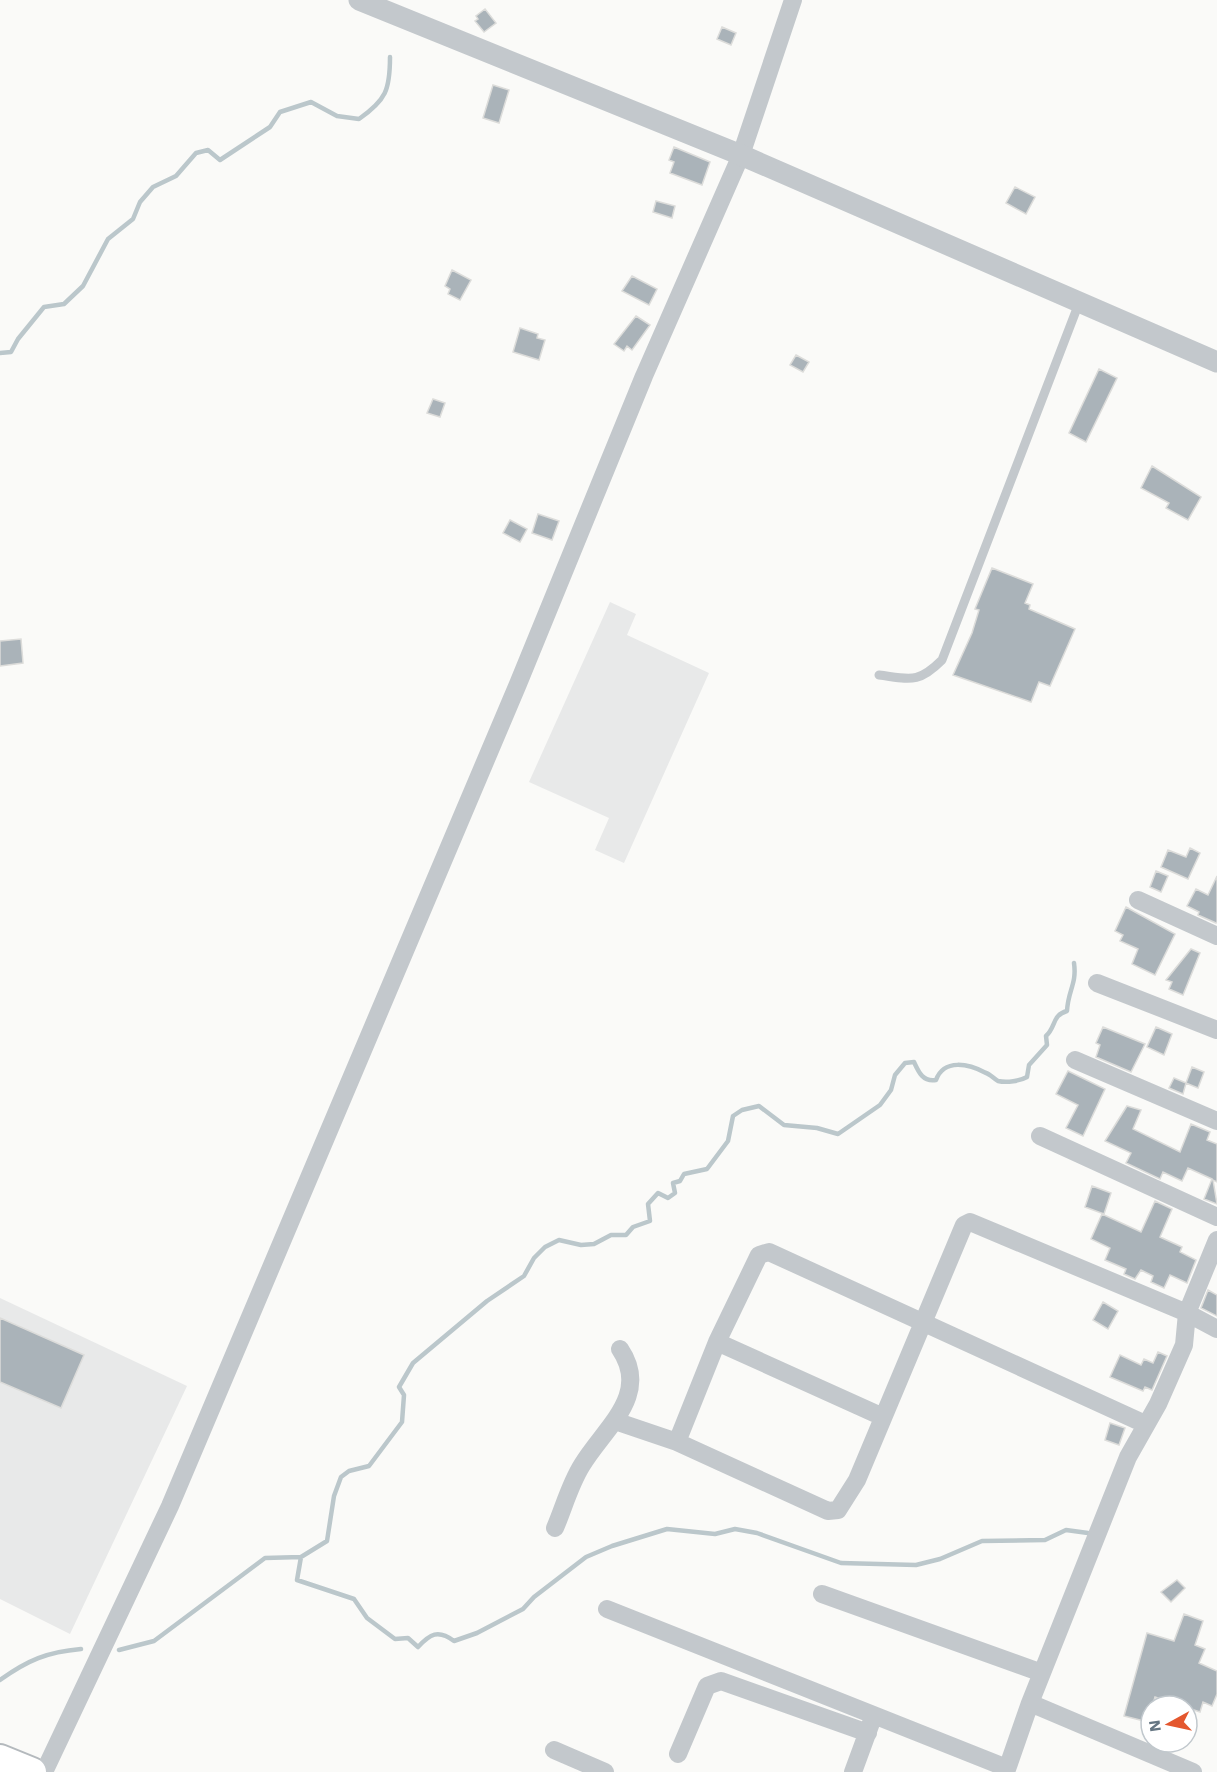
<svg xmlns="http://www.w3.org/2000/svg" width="1217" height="1772" font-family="'Work Sans',sans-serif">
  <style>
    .built { fill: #e8e9e9 }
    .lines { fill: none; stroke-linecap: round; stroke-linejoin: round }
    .stream { stroke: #bbc7cb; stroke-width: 4.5 }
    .building { fill: #aab3b9; stroke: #dcdcda; stroke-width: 1.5 }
    .trunk-casing { stroke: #b4b9bd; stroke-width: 32 }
    .service { stroke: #c3c8cc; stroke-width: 9 }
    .minor { stroke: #c3c8cc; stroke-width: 18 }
    .tertiary { stroke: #c3c8cc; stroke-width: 21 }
    .trunk { stroke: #fff; stroke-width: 28 }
  </style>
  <rect width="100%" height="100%" fill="#fafaf8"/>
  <path class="built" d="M 610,602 L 636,614 L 627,635 L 709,673 L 624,863 L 595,850 L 609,818 L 529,782 Z
    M 0,1298 L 187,1386 L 70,1634 L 0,1599 Z"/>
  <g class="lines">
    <path class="stream" d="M 0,353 L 11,352 L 18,339 L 44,307 L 64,304 L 83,286 L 108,239 L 133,219 L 140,202 L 153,187 L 176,176 L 196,153 L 208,150 L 220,160 L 270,127 L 280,112 L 311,102 L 337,116 L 359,119 C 386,100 390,90 390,57
      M 301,1557 L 297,1580 L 354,1599 L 367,1618 L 395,1639 L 408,1638 L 418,1647 C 430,1634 438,1629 454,1641 L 477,1633 L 523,1609 L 534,1597 L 586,1557 L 612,1546 L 667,1529 L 715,1534 L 735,1529 L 757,1533 L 841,1563 L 916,1565 L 940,1559 L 982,1541 L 1045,1540 L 1066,1530 L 1088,1533
      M 119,1650 L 154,1641 L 265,1558 L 301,1557 L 327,1541 L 334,1496 L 341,1477 L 349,1471 L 369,1466 L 402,1422 L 404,1395 L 399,1387 L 413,1363 L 487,1301 L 524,1276 L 534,1258 L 545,1247 L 559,1240 L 581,1245 L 594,1244 L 611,1235 L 626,1235 L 633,1227 L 650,1221 L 648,1204 L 658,1193 L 668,1198 L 675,1193 L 673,1183 L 680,1181 L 684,1174 L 707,1169 L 728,1141 L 733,1116 L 742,1110 L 759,1106 L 784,1125 L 817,1128 L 838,1134 L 880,1105 L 891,1090 L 895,1075 L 905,1063 L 914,1062 C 919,1073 923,1082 936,1080 C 944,1058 969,1064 986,1073 C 990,1074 994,1079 998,1081 C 1007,1083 1020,1081 1027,1077 L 1029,1065 L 1047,1045 L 1046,1036 C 1056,1027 1052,1015 1067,1011 C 1068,990 1077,984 1074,963
      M 0,1680 C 28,1660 47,1652 81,1649"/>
  </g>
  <path class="building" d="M 485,9 L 496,23 L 484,32 L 475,21 L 478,19 L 476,16 Z
    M 722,27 L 736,33 L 731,45 L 717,39 Z
    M 493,85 L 509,90 L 499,123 L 483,118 Z
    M 674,147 L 710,162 L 702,185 L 670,173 L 674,162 L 669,160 Z
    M 1015,187 L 1035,197 L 1026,214 L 1006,203 Z
    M 656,201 L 675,206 L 672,218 L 653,212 Z
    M 452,270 L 471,280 L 460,300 L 448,294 L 450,289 L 445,286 Z
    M 632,276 L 657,289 L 649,305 L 622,291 Z
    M 636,316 L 650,325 L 632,350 L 627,346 L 624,351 L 614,344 Z
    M 520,328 L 538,334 L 537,338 L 545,340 L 539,360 L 513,352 Z
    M 796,355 L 809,362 L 803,372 L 790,365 Z
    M 1099,369 L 1117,378 L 1086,442 L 1069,433 Z
    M 433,399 L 445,403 L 440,417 L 427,413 Z
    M 1152,466 L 1201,497 L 1188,520 L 1166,508 L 1169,503 L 1141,488 Z
    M 538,514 L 559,521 L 552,540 L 532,533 Z
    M 510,520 L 527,529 L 520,542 L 503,533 Z
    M 992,568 L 1033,584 L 1025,603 L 1030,605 L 1029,609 L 1075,629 L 1050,686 L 1039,682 L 1031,702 L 953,675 L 972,633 L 979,610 L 975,609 Z
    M 21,639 L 23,663 L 0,666 L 0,641 Z
    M 1190,848 L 1200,853 L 1188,879 L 1161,867 L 1168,850 L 1186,857 Z
    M 1156,871 L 1168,876 L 1161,892 L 1150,887 Z
    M 1217,876 L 1217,922 L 1216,923 L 1198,915 L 1199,912 L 1187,906 L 1196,889 L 1208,895 Z
    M 1126,907 L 1175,934 L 1155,975 L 1132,964 L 1138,949 L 1120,941 L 1123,935 L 1115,931 Z
    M 1191,949 L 1200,953 L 1183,995 L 1169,989 L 1172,982 L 1166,980 Z
    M 1103,1027 L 1145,1044 L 1131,1072 L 1096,1057 L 1100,1045 L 1096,1043 Z
    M 1156,1027 L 1172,1034 L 1164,1055 L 1147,1047 Z
    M 1192,1067 L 1204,1072 L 1198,1088 L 1186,1083 L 1183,1094 L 1169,1088 L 1174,1078 L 1186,1083 Z
    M 1068,1071 L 1105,1089 L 1083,1136 L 1066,1128 L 1078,1105 L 1056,1094 Z
    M 1127,1106 L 1141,1110 L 1133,1129 L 1180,1152 L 1191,1124 L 1210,1132 L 1207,1140 L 1217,1144 L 1217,1182 L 1213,1180 L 1217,1204 L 1204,1199 L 1212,1179 L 1188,1168 L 1182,1181 L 1163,1172 L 1160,1179 L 1126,1163 L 1131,1153 L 1105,1141 Z
    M 1092,1186 L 1111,1193 L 1104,1214 L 1085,1207 Z
    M 1155,1201 L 1172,1209 L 1160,1237 L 1182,1247 L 1180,1252 L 1196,1260 L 1187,1283 L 1170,1275 L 1164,1288 L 1151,1282 L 1153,1276 L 1141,1270 L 1135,1279 L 1124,1274 L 1126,1269 L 1105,1260 L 1110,1248 L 1091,1239 L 1102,1214 L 1141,1232 Z
    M 1208,1290 L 1217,1295 L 1217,1316 L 1201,1308 Z
    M 1103,1302 L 1118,1311 L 1108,1329 L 1093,1320 Z
    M 0,1318 L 84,1355 L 61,1408 L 0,1382 Z
    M 1158,1352 L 1167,1356 L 1152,1390 L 1145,1387 L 1143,1391 L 1110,1377 L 1120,1355 L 1141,1365 L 1144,1359 L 1153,1363 Z
    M 1110,1423 L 1125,1428 L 1119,1445 L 1105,1440 Z
    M 1177,1580 L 1185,1588 L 1171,1602 L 1161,1592 Z
    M 1184,1614 L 1203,1621 L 1195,1645 L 1205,1649 L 1199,1663 L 1217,1671 L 1217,1694 L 1212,1706 L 1203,1702 L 1200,1712 L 1155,1697 L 1148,1722 L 1124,1716 L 1147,1633 L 1174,1641 Z"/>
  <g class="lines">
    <g class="trunk-casing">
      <path id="trunk" d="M 0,1759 L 32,1772"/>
    </g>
    <path class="service" d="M 879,675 C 910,679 918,684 942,660 L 1079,303"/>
    <path class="minor" d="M 1138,900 L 1217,936
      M 1097,983 L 1217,1030
      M 1075,1060 L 1217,1121
      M 1040,1136 L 1217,1217
      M 717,1342 L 883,1417
      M 615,1421 L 677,1442
      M 1145,1424 L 769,1252 L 759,1255 L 717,1342 L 677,1442 L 828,1511 L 838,1510 L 857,1480 L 964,1225 L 970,1222 L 1187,1313 L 1217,1329
      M 555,1528 C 564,1507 570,1484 582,1465 C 605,1427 651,1395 620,1349
      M 822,1594 L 1042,1673
      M 607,1609 L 1007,1768
      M 1030,1703 L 1193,1772
      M 554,1750 L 605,1772
      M 678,1754 L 707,1686 L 721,1681 L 868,1733
      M 44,1772 L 170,1506 L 518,684 L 644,376 L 741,155 L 793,0
      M 853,1772 L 871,1723
      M 1006,1772 L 1030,1703 L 1128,1457 L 1158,1404 L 1184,1345 L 1187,1313 L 1217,1240"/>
    <path class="tertiary" d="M 359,0 L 741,155 L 1217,362"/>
    <use href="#trunk" class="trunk"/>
  </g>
  <g transform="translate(1169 1724) rotate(262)"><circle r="28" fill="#ffffff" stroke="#c1c8cd" stroke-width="1.5"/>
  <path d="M0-4.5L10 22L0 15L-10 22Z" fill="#e4572e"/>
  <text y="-9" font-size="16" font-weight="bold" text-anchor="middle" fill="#657683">N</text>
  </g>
</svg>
